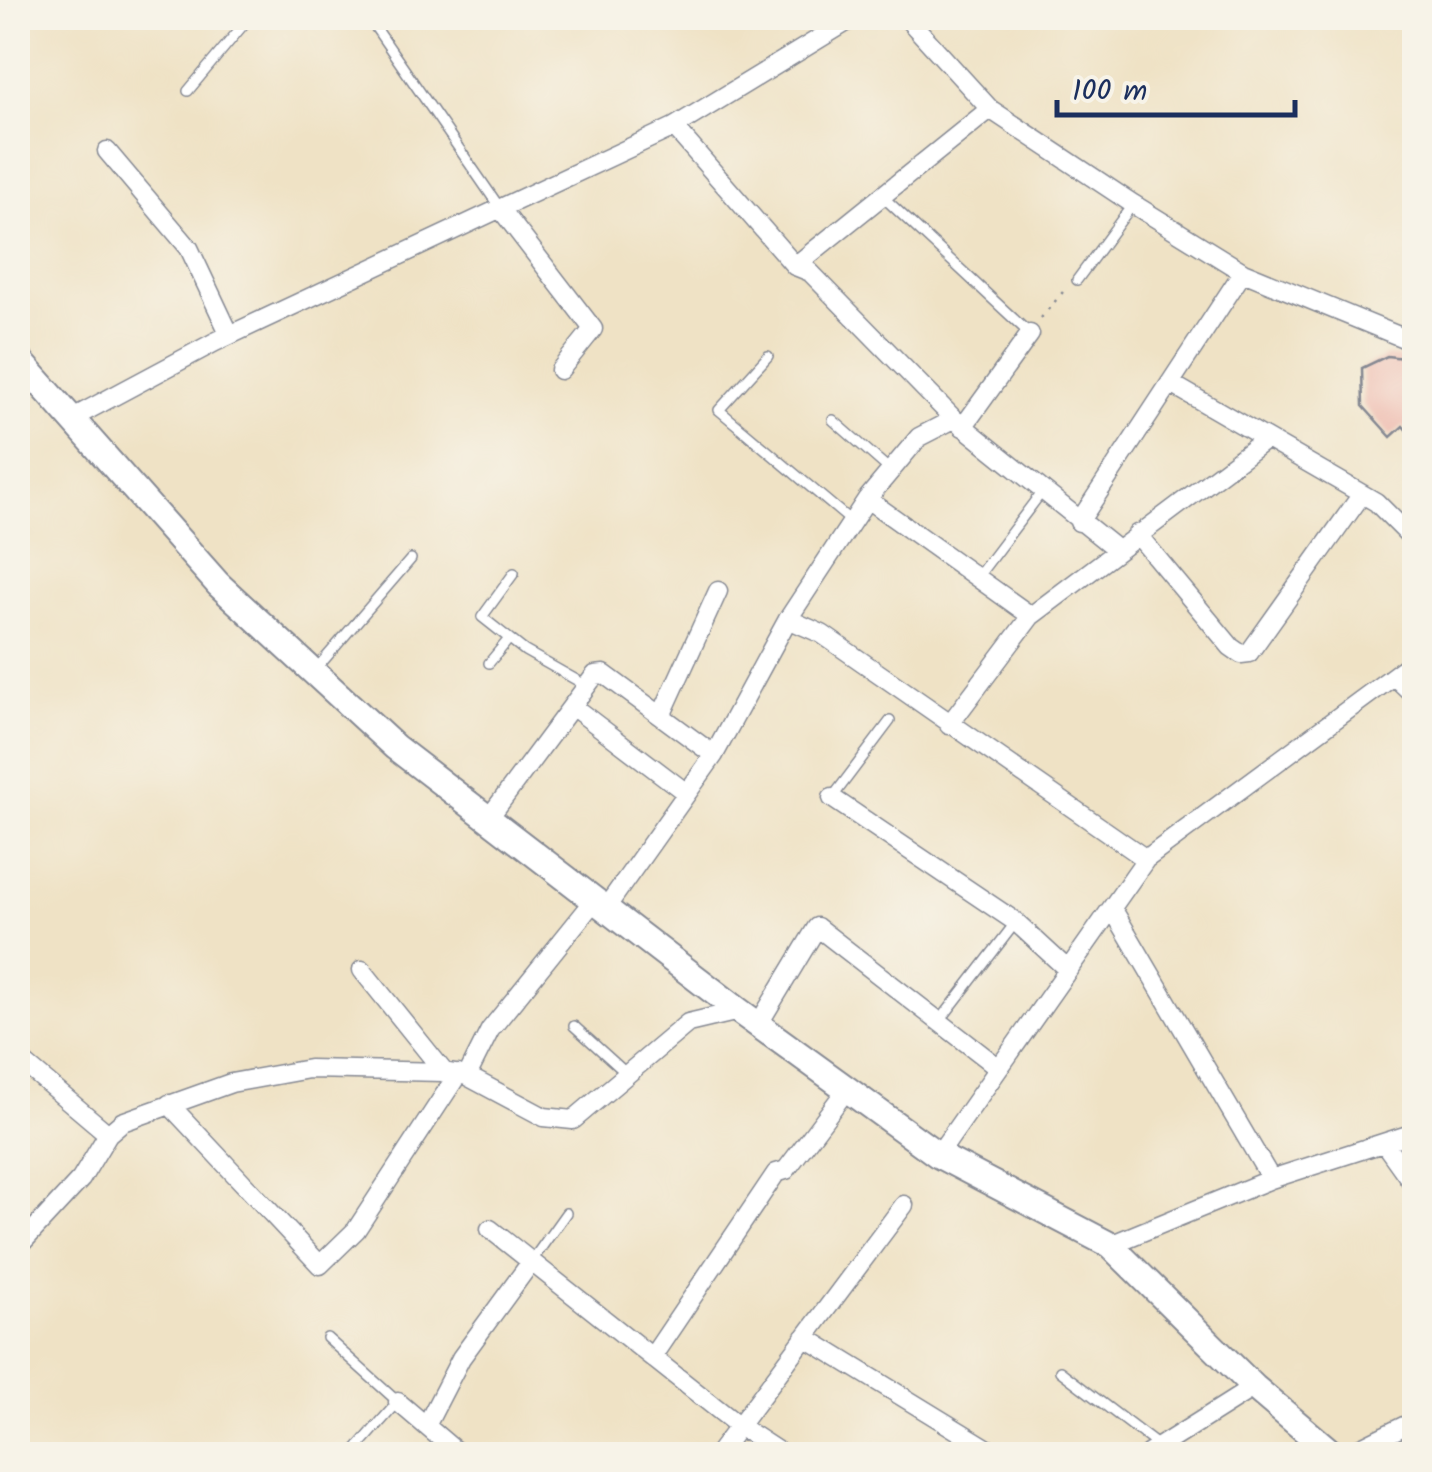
<svg xmlns="http://www.w3.org/2000/svg" width="1432" height="1472" font-family="Kalam,sans-serif">
  <style>
    .building { fill: #eca99c }
    .lines { fill: none; stroke-linecap: round; stroke-linejoin: round }
    .lane-casing { stroke: #858892; stroke-width: 12 }
    .street-casing { stroke: #858892; stroke-width: 21 }
    .secondary-casing { stroke: #858892; stroke-width: 29 }
    .path { stroke: #858892; stroke-width: 2.5; stroke-dasharray: 2.5 8; stroke-linecap: butt }
    .lane { stroke: #fff; stroke-width: 9 }
    .street { stroke: #fff; stroke-width: 18 }
    .secondary { stroke: #fff; stroke-width: 25 }
  </style>
  <rect width="100%" height="100%" fill="#f7f3e8"/>
  <filter id="ink" filterUnits="userSpaceOnUse"><feTurbulence type="fractalNoise" baseFrequency=".01" numOctaves="2"/><feDisplacementMap in="SourceGraphic" scale="20" xChannelSelector="R" yChannelSelector="G"/><feConvolveMatrix kernelMatrix="1 2 1 2 8 2 1 2 1" color-interpolation-filters="sRGB"/></filter>
  <filter id="wash" filterUnits="userSpaceOnUse"><feTurbulence type="fractalNoise" baseFrequency=".0048" numOctaves="4" result="noise"/><feDisplacementMap in="SourceGraphic" scale="40" xChannelSelector="R" yChannelSelector="G"/><feGaussianBlur stdDeviation="2.25" result="paint"/><feColorMatrix in="noise" values="0 0 0 0 0 0 0 0 0 0 0 0 0 0 0 0 0 1.4 0 .05"/><feComposite in="paint" operator="in"/></filter>
  <g filter="url(#wash)">
    <rect width="100%" height="100%" fill="#efe2c5"/>
    <g id="blocks">
      <path class="building" d="M 1387,356 L 1403,358 L 1414,371 L 1414,439 L 1403,426 L 1391,437 L 1363,406 L 1362,368 Z"/>
    </g>
  </g>
  <g filter="url(#ink)">
    <use href="#blocks" fill-opacity="0" stroke="#858892" stroke-width="2.5"/>
    <g class="lines">
      <g class="lane-casing">
        <path id="lane" d="M 369,18 L 500,208
          M 188,91 L 249,18
          M 882,196 L 1030,334
          M 1077,280 L 1133,204
          M 768,356 L 719,410 L 852,522
          M 833,420 L 891,471
          M 514,573 L 482,617 L 525,651 L 587,686
          M 979,575 L 1041,493
          M 489,663 L 509,639
          M 317,668 L 411,559
          M 832,798 L 890,721
          M 939,1022 L 1016,922
          M 574,1026 L 627,1074
          M 531,1262 L 566,1213
          M 327,1338 L 398,1402 L 352,1454
          M 1060,1371 L 1160,1447"/>
      </g>
      <g class="street-casing">
        <path id="street" d="M 907,18 L 990,109 L 1133,204 L 1243,272 L 1406,339 L 1414,349
          M 674,127 L 795,266 L 810,272 L 954,419 L 1116,549
          M 107,151 L 189,248 L 230,335
          M 500,208 L 593,329 L 560,370
          M 795,266 L 990,109
          M 1170,383 L 1376,502 L 1414,540
          M 71,419 L 215,342 L 674,127 L 853,18
          M 963,427 L 1030,334
          M 867,499 L 1031,616
          M 1079,522 L 1243,272
          M 1137,534 L 1231,647 L 1241,654 L 1249,653 L 1360,497
          M 788,619 L 822,634 L 1146,859
          M 1394,676 L 1414,695
          M 572,706 L 685,792
          M 661,716 L 718,591
          M 949,725 L 1031,616 L 1265,440
          M 832,798 L 1016,922 L 1068,970
          M 488,819 L 595,675 L 604,674 L 714,755
          M 1112,908 L 1271,1179
          M 605,909 L 714,755 L 788,619 L 867,499 L 919,437 L 954,419
          M 362,970 L 444,1072
          M 758,1025 L 817,927 L 999,1068
          M 18,1058 L 108,1134
          M 467,1076 L 490,1030 L 594,901
          M 169,1104 L 320,1265 L 356,1230 L 458,1074
          M 1384,1143 L 1414,1185
          M 938,1155 L 1146,859 L 1414,661
          M 490,1229 L 739,1426 L 782,1454
          M 1110,1245 L 1271,1179 L 1414,1133
          M 18,1247 L 81,1179 L 108,1134 L 122,1122 L 231,1083 L 309,1069 L 444,1072 L 467,1076 L 544,1117 L 573,1120 L 688,1023 L 739,1011
          M 805,1337 L 996,1454
          M 652,1357 L 776,1173 L 786,1170 L 847,1089
          M 398,1402 L 459,1454
          M 426,1426 L 461,1358 L 531,1262
          M 718,1454 L 904,1205
          M 1148,1454 L 1254,1387
          M 1347,1454 L 1414,1421"/>
      </g>
      <g class="secondary-casing">
        <path id="secondary" d="M 18,358 L 218,584 L 395,747 L 739,1011 L 938,1155 L 1110,1245 L 1254,1387 L 1333,1454"/>
      </g>
      <path class="path" d="M 1041,318 L 1068,286"/>
      <use href="#lane" class="lane"/>
      <use href="#street" class="street"/>
      <use href="#secondary" class="secondary"/>
    </g>
  </g>
  <rect width="1432" height="1472" fill="none" stroke="#f7f3e8" stroke-width="60"/>
  <path d="M1057 100v15h238v-15" fill="none" stroke="#1b2f5e" stroke-width="5"/>
  <text x="1072" y="100" font-size="30" fill="#1b2f5e" stroke="#f7f3e8" stroke-width="8" paint-order="stroke">100 m</text>
</svg>
